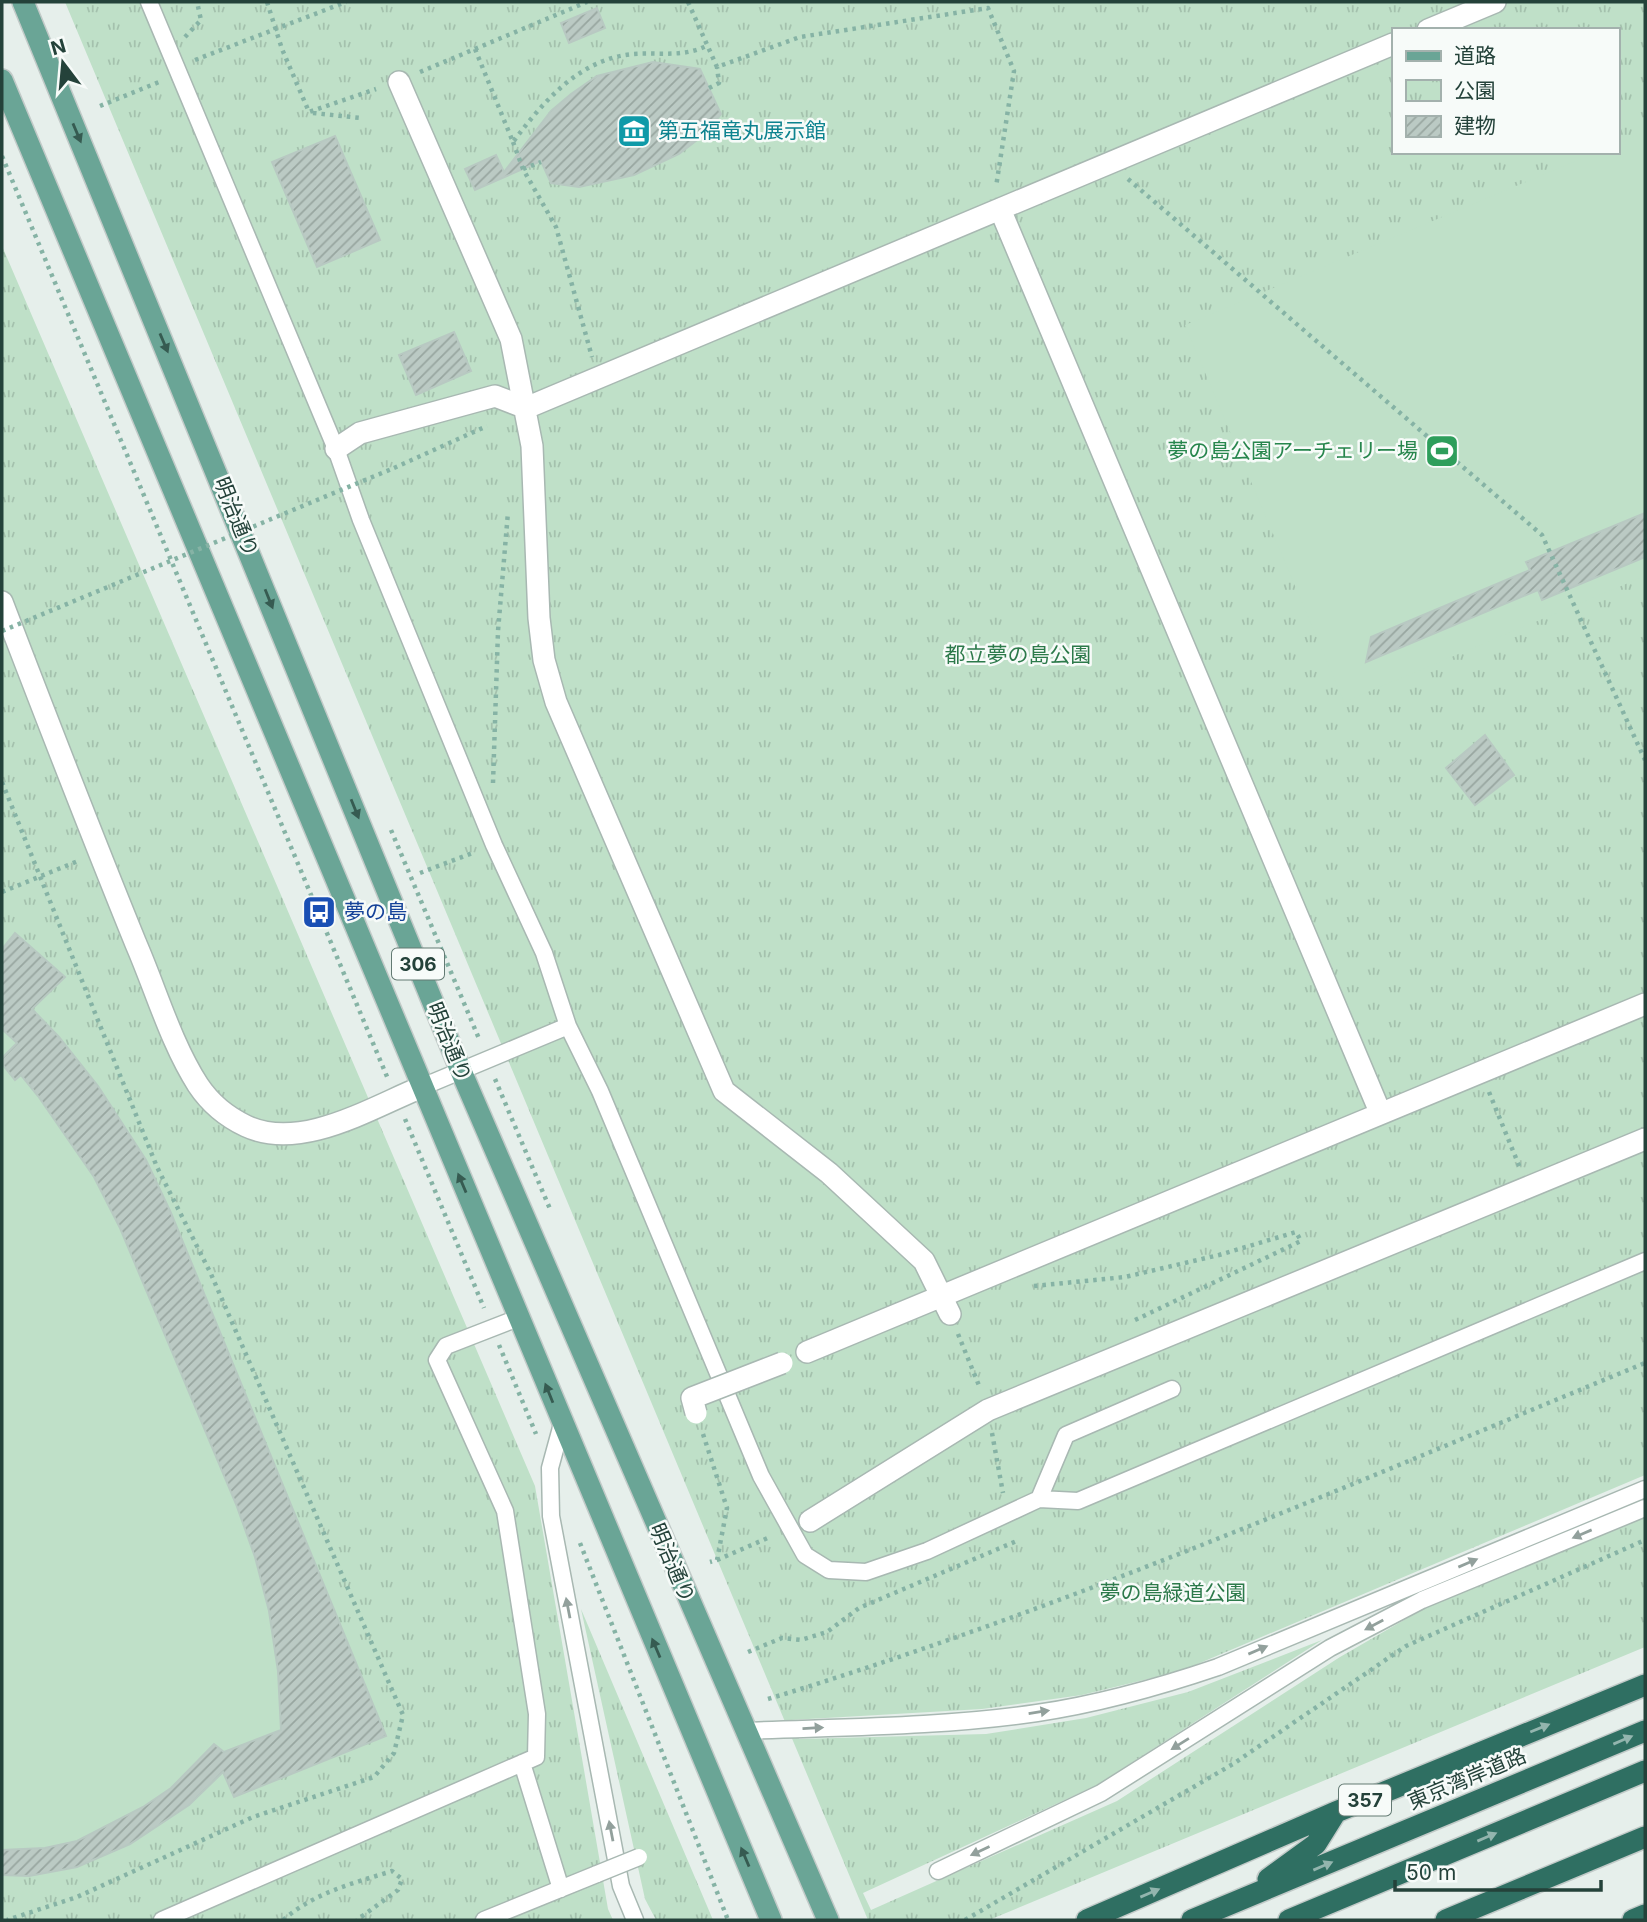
<svg xmlns="http://www.w3.org/2000/svg" width="1647" height="1922" font-family="Inter,'Noto Sans JP',sans-serif">
  <style>
    .park { fill: url(#park-tufts); fill-rule: evenodd }
    .garden { fill: #bfe0c8 }
    .building { fill: url(#building-hatch); stroke: #b8c9c2; stroke-width: 2 }
    .lines { fill: none; stroke-linecap: round; stroke-linejoin: round }
    .lane-casing { stroke: #a8b8b2; stroke-width: 19 }
    .street-casing { stroke: #a8b8b2; stroke-width: 24 }
    .primary-casing { stroke: #c2cac8; stroke-width: 24 }
    .highway-casing { stroke: #c2cac8; stroke-width: 24 }
    .path { stroke: #86b3a5; stroke-width: 4.5; stroke-dasharray: 3.5 5; stroke-linecap: butt }
    .lane { stroke: #fff; stroke-width: 16 }
    .street { stroke: #fff; stroke-width: 21 }
    .primary { stroke: #6aa596; stroke-width: 21 }
    .highway { stroke: #2f6f62; stroke-width: 21 }
    .lane-bridge-casing { stroke: #a8b8b2; stroke-width: 19; stroke-linecap: butt }
    .street-bridge-casing { stroke: #a8b8b2; stroke-width: 24; stroke-linecap: butt }
    .path-bridge { stroke: #86b3a5; stroke-width: 4.5; stroke-dasharray: 3.5 5; stroke-linecap: butt }
    .lane-bridge { stroke: #fff; stroke-width: 16 }
    .street-bridge { stroke: #fff; stroke-width: 21 }
    .oneway { fill: #365b51 }
    .oneway2 { fill: #92a09c }
    .oneway3 { fill: #93b5ae }
    .labels { text-anchor: middle; stroke-width: 5; stroke-linejoin: round; paint-order: stroke }
    .shield { fill: #f7fbf9; stroke: #637a73; stroke-width: 2 }
    .shield-label { font-size: 19px; font-weight: bold; fill: #24423a }
    .culture-label { font-size: 21px; fill: #0d838f; stroke: #f7fbf9; text-anchor: start }
    .leisure-label { font-size: 21px; fill: #27864d; stroke: #f7fbf9; text-anchor: end }
    .street-label { font-size: 21px; fill: #24423a; stroke: #f7fbf9 }
    .park-label { font-size: 21px; fill: #2d7a4b; stroke: #f7fbf9 }
    .transit-label { font-size: 21px; fill: #164399; stroke: #f7fbf9; text-anchor: start }
  </style>
  <defs>
    <pattern id="park-tufts" width="24" height="20" patternUnits="userSpaceOnUse" patternTransform="scale(1.75)"><rect width="24" height="20" fill="#bfe0c8"/><path d="M3 7l-1-3M5 7V3M7 7l1-3M15 17l-1-3M17 17v-4M19 17l1-3" fill="none" stroke="#a4c1ad"/></pattern>
    <pattern id="building-hatch" width="6" height="6" patternUnits="userSpaceOnUse" patternTransform="scale(1.75)"><rect width="6" height="6" fill="#bbcac4"/><path d="M-1 1l2-2M0 6l6-6M5 7l2-2" fill="none" stroke="#98a6a0"/></pattern>
  </defs>
  <rect width="100%" height="100%" fill="#e6efeb"/>
  <path class="park" d="M 65,2 L 1645,2 L 1645,1475 L 1181,1671 L 1082,1695 L 982,1709 L 791,1720 L 799,1739 L 986,1734 L 1086,1718 L 1188,1692 L 1322,1640 L 1097,1785 L 863,1893 L 871,1910 L 1117,1801 L 1340,1657 L 1430,1605 L 1645,1516 L 1645,1647 L 989,1920 L 868,1920 ZM 1393,30 L 1617,30 L 1617,152 L 1393,152 Z
    M 2,246 L 535,1486 L 608,1909 L 613,1920 L 2,1920 Z
    M 581,1609 L 713,1920 L 656,1920 L 645,1899 Z"/>
  <path class="garden" d="M 1645,132 L 1645,576 L 1344,702 L 1185,325 L 1597,152 L 1617,152 L 1617,144 Z
    M 15,933 L 65,977 L 32,1009 C 91,1070 135,1137 171,1213 L 386,1736 L 234,1797 L 223,1772 C 161,1832 90,1878 2,1875 L 2,949 Z"/>
  <path class="building" d="M 597,8 L 605,28 L 569,43 L 561,23 Z
    M 653,62 L 700,69 L 721,114 L 705,134 L 679,154 L 634,175 L 579,187 L 551,183 L 541,161 L 475,190 L 465,169 L 496,155 L 504,172 L 551,111 L 571,94 L 597,76 Z
    M 335,136 L 380,240 L 317,267 L 272,162 Z
    M 454,332 L 471,371 L 416,395 L 399,355 Z
    M 1645,513 L 1645,557 L 1542,600 L 1538,590 L 1366,662 L 1371,637 L 1530,570 L 1526,562 Z
    M 1485,735 L 1514,775 L 1475,805 L 1446,768 Z
    M 15,933 L 65,977 L 32,1009 L 59,1037 L 98,1086 L 146,1160 L 171,1213 L 386,1736 L 234,1797 L 223,1772 L 189,1805 L 130,1844 L 77,1867 L 29,1876 L 2,1875 L 2,1850 L 45,1848 L 77,1841 L 143,1807 L 171,1788 L 214,1744 L 224,1752 L 281,1730 L 278,1671 L 269,1611 L 255,1557 L 236,1504 L 120,1228 L 94,1177 L 38,1096 L 21,1075 L 15,1080 L 2,1064 L 2,1058 L 17,1043 L 2,1029 L 2,949 Z"/>
  <g class="lines">
    <g class="lane-casing">
      <path id="lane" d="M 149,2 L 336,449 L 361,520 L 494,845 L 544,953 L 568,1026 L 600,1091 L 761,1476 L 805,1555 L 829,1570 L 866,1572 L 927,1551 L 1039,1499 L 1066,1435 L 1172,1389
        M 422,1087 L 568,1026
        M 562,1424 L 550,1468 L 551,1516 L 621,1886 L 635,1920
        M 1039,1499 L 1078,1501 L 1645,1261
        M 744,1731 C 842,1727 941,1727 1037,1713 C 1099,1704 1159,1687 1218,1667 L 1645,1489
        M 522,1763 L 561,1889
        M 938,1871 L 1101,1793 L 1330,1648 L 1422,1600 L 1645,1508
        M 162,1920 L 536,1757 L 537,1714 L 505,1511 L 437,1360 L 446,1346 L 518,1318
        M 484,1920 L 597,1874"/>
    </g>
    <g class="street-casing">
      <path id="street" d="M 1428,30 L 1495,2
        M 399,82 L 511,339 L 532,446 L 539,618 L 544,660 L 556,702 L 724,1091 L 829,1173 L 924,1261 L 950,1314
        M 1000,209 L 1380,1112
        M 336,449 L 360,433 L 495,396 L 526,408 L 1393,44
        M 2,602 C 46,717 90,831 136,944 C 156,990 171,1043 198,1085 C 210,1103 227,1117 246,1126 C 301,1152 372,1107 422,1087
        M 807,1352 L 1645,1004
        M 810,1521 L 988,1410 L 1645,1139"/>
    </g>
    <g class="primary-casing">
      <path id="primary" d="M 23,2 L 461,1071 L 828,1920
        M 2,80 L 771,1920"/>
    </g>
    <g class="highway-casing">
      <path id="highway" d="M 1268,1879 L 1316,1844 L 1336,1812
        M 1087,1920 L 1336,1812 L 1645,1685
        M 1192,1920 L 1645,1731
        M 1289,1920 L 1645,1771
        M 1446,1920 L 1645,1837
        M 1633,1920 L 1645,1915"/>
    </g>
    <path class="path" d="M 267,2 L 282,49 L 309,112 L 376,89
      M 688,2 L 717,67 L 800,37 L 988,8 L 1014,71 L 996,187
      M 185,37 L 201,20 L 197,2
      M 475,49 L 513,142 C 543,102 579,59 633,54 C 659,52 684,58 708,45
      M 195,60 L 346,2
      M 420,72 L 587,2
      M 709,88 L 719,83 L 717,67
      M 100,106 L 159,82 L 158,80
      M 313,113 L 361,118
      M 513,142 L 523,169 L 556,227 L 592,357
      M 2,156 L 388,1079
      M 523,169 L 541,162
      M 1128,179 L 1542,535 L 1645,760
      M 394,468 L 487,426
      M 2,782 L 157,1167 L 211,1274 L 403,1715 L 394,1753 L 374,1777 L 253,1817 L 77,1897 L 7,1920
      M 493,783 L 498,631 L 508,512
      M 391,830 L 480,1041
      M 420,873 L 475,852
      M 2,892 L 78,861
      M 495,1079 L 550,1209
      M 1489,1092 L 1520,1168
      M 405,1119 L 484,1308
      M 1034,1286 L 1125,1277 L 1219,1255 L 1296,1232 L 1301,1241 L 1131,1322
      M 958,1334 L 980,1388
      M 499,1345 L 536,1434
      M 992,1433 L 1003,1493
      M 703,1434 L 727,1508 L 717,1560 L 710,1562
      M 580,1543 L 728,1920
      M 717,1560 L 770,1537
      M 748,1652 L 782,1638 L 801,1640 L 827,1632 L 859,1608 L 1019,1540
      M 768,1699 C 1068,1608 1356,1482 1645,1363
      M 283,1920 C 316,1892 351,1884 392,1871 L 402,1879 L 398,1890 L 357,1920
      M 965,1920 L 1233,1764 L 1406,1646 L 1645,1540"/>
    <use href="#lane" class="lane"/>
    <use href="#street" class="street"/>
    <use href="#primary" class="primary"/>
    <use href="#highway" class="highway"/>
    <g class="lane-bridge-casing">
      <path id="lane-bridge" d="M 597,1874 L 639,1857"/>
    </g>
    <g class="street-bridge-casing">
      <path id="street-bridge" d="M 696,1413 L 692,1398 L 782,1363"/>
    </g>
    <path class="path-bridge" d="M 2,631 L 394,468"/>
    <use href="#lane-bridge" class="lane-bridge"/>
    <use href="#street-bridge" class="street-bridge"/>
  </g>
  <defs><path id="oneway-solid" d="M-6-.8H1V-3.2L6.5 0L1 3.2V.8H-6Z" transform="scale(1.75)"/></defs>
  <g class="oneway">
    <use href="#oneway-solid" transform="translate(77 133) rotate(67)"/>
    <use href="#oneway-solid" transform="translate(164 343) rotate(67)"/>
    <use href="#oneway-solid" transform="translate(269 599) rotate(68)"/>
    <use href="#oneway-solid" transform="translate(355 809) rotate(68)"/>
    <use href="#oneway-solid" transform="translate(462 1183) rotate(-113)"/>
    <use href="#oneway-solid" transform="translate(549 1393) rotate(-112)"/>
    <use href="#oneway-solid" transform="translate(656 1648) rotate(-113)"/>
    <use href="#oneway-solid" transform="translate(745 1857) rotate(-113)"/>
  </g>
  <g class="oneway2">
    <use href="#oneway-solid" transform="translate(1582 1534) rotate(157)"/>
    <use href="#oneway-solid" transform="translate(1468 1563) rotate(-23)"/>
    <use href="#oneway-solid" transform="translate(568 1608) rotate(-101)"/>
    <use href="#oneway-solid" transform="translate(1374 1625) rotate(152)"/>
    <use href="#oneway-solid" transform="translate(1258 1650) rotate(-23)"/>
    <use href="#oneway-solid" transform="translate(1039 1712) rotate(-9)"/>
    <use href="#oneway-solid" transform="translate(813 1728) rotate(-3)"/>
    <use href="#oneway-solid" transform="translate(1180 1744) rotate(148)"/>
    <use href="#oneway-solid" transform="translate(611 1831) rotate(-101)"/>
    <use href="#oneway-solid" transform="translate(980 1851) rotate(155)"/>
  </g>
  <g class="oneway3">
    <use href="#oneway-solid" transform="translate(1540 1728) rotate(-22)"/>
    <use href="#oneway-solid" transform="translate(1623 1740) rotate(-23)"/>
    <use href="#oneway-solid" transform="translate(1487 1837) rotate(-23)"/>
    <use href="#oneway-solid" transform="translate(1323 1866) rotate(-23)"/>
    <use href="#oneway-solid" transform="translate(1150 1893) rotate(-23)"/>
  </g>
  <defs>
    <g id="museum-square" transform="scale(1.75)"><rect x="-9" y="-9" width="18" height="18" rx="4" fill="#0f9aa8" stroke="#f7fbf9"/><path d="M0-6L6-3V-2H-6V-3ZM-5-1h2V3h-2ZM-1-1h2V3h-2ZM3-1h2V3H3ZM-6 4H6V6H-6Z" fill="#fff"/></g>
    <g id="stadium-square" transform="scale(1.75)"><rect x="-9" y="-9" width="18" height="18" rx="4" fill="#2e9e5b" stroke="#f7fbf9"/><path d="M0-5a6.5 5 0 1 0 0 10a6.5 5 0 1 0 0-10ZM-3.5-1.8h7v3.6h-7Z" fill="#fff"/></g>
    <g id="bus-square" transform="scale(1.75)"><rect x="-9" y="-9" width="18" height="18" rx="4" fill="#1a4fb4" stroke="#f7fbf9"/><path d="M-5-6H5V4H4V6H2V4H-2V6H-4V4H-5ZM-3.5-4V0h7V-4ZM-3.5 1.2v1.5H-2V1.2ZM2 1.2v1.5H3.5V1.2Z" fill="#fff"/></g>
  </defs>
  <g fill-rule="evenodd">
    <use href="#museum-square" x="634" y="131"/>
    <use href="#stadium-square" x="1442" y="451"/>
    <use href="#bus-square" x="319" y="912"/>
  </g>
  <g class="labels">
    <g class="shield">
      <rect x="392" y="948.5" width="52" height="31" rx="5"/>
      <rect x="1339" y="1784.5" width="52" height="31" rx="5"/>
    </g>
    <g class="shield-label">
      <text x="418" y="971">306</text>
      <text x="1365" y="1807">357</text>
    </g>
    <g class="culture-label">
      <text x="658" y="138">第五福竜丸展示館</text>
    </g>
    <g class="leisure-label">
      <text x="1418" y="458">夢の島公園アーチェリー場</text>
    </g>
    <g class="street-label">
      <text transform="translate(236 517) rotate(68)" y="7">明治通り</text>
      <text transform="translate(449 1042) rotate(68)" y="7">明治通り</text>
      <text transform="translate(672 1563) rotate(67)" y="7">明治通り</text>
      <text transform="translate(1467 1779) rotate(-23)" y="7">東京湾岸道路</text>
    </g>
    <g class="park-label">
      <text x="1018" y="662">都立夢の島公園</text>
      <text x="1173" y="1600">夢の島緑道公園</text>
    </g>
    <g class="transit-label">
      <text x="344" y="919">夢の島</text>
    </g>
  </g>
  <rect width="1647" height="1922" fill="none" stroke="#24423a" stroke-width="7"/>
  <rect x="1392" y="28" width="228" height="126" fill="#f7fbf9" stroke="#a3b1ad" stroke-width="2"/>
  <rect x="1406" y="51" width="35" height="10" fill="#6aa596" stroke="#a3b1ad" stroke-width="2"/>
  <text x="1454" y="63" font-size="21" fill="#24423a">道路</text>
  <rect x="1406" y="80" width="35" height="21" fill="url(#park-tufts)" stroke="#a3b1ad" stroke-width="2"/>
  <text x="1454" y="98" font-size="21" fill="#24423a">公園</text>
  <rect x="1406" y="116" width="35" height="21" fill="url(#building-hatch)" stroke="#a3b1ad" stroke-width="2"/>
  <text x="1454" y="133" font-size="21" fill="#24423a">建物</text>
  <g transform="translate(63 63) rotate(344)" stroke="#f7fbf9" stroke-width="5" paint-order="stroke">
  <path d="M0-5L12 26L0 18L-12 26Z" fill="#24423a"/>
  <text y="-10" font-size="19" font-weight="bold" text-anchor="middle" fill="#24423a">N</text>
  </g>
  <path d="M1395 1880v10h206v-10" fill="none" stroke="#24423a" stroke-width="3.5"/>
  <text x="1406" y="1880" font-size="21" fill="#24423a" stroke="#f7fbf9" stroke-width="5" paint-order="stroke">50 m</text>
</svg>
